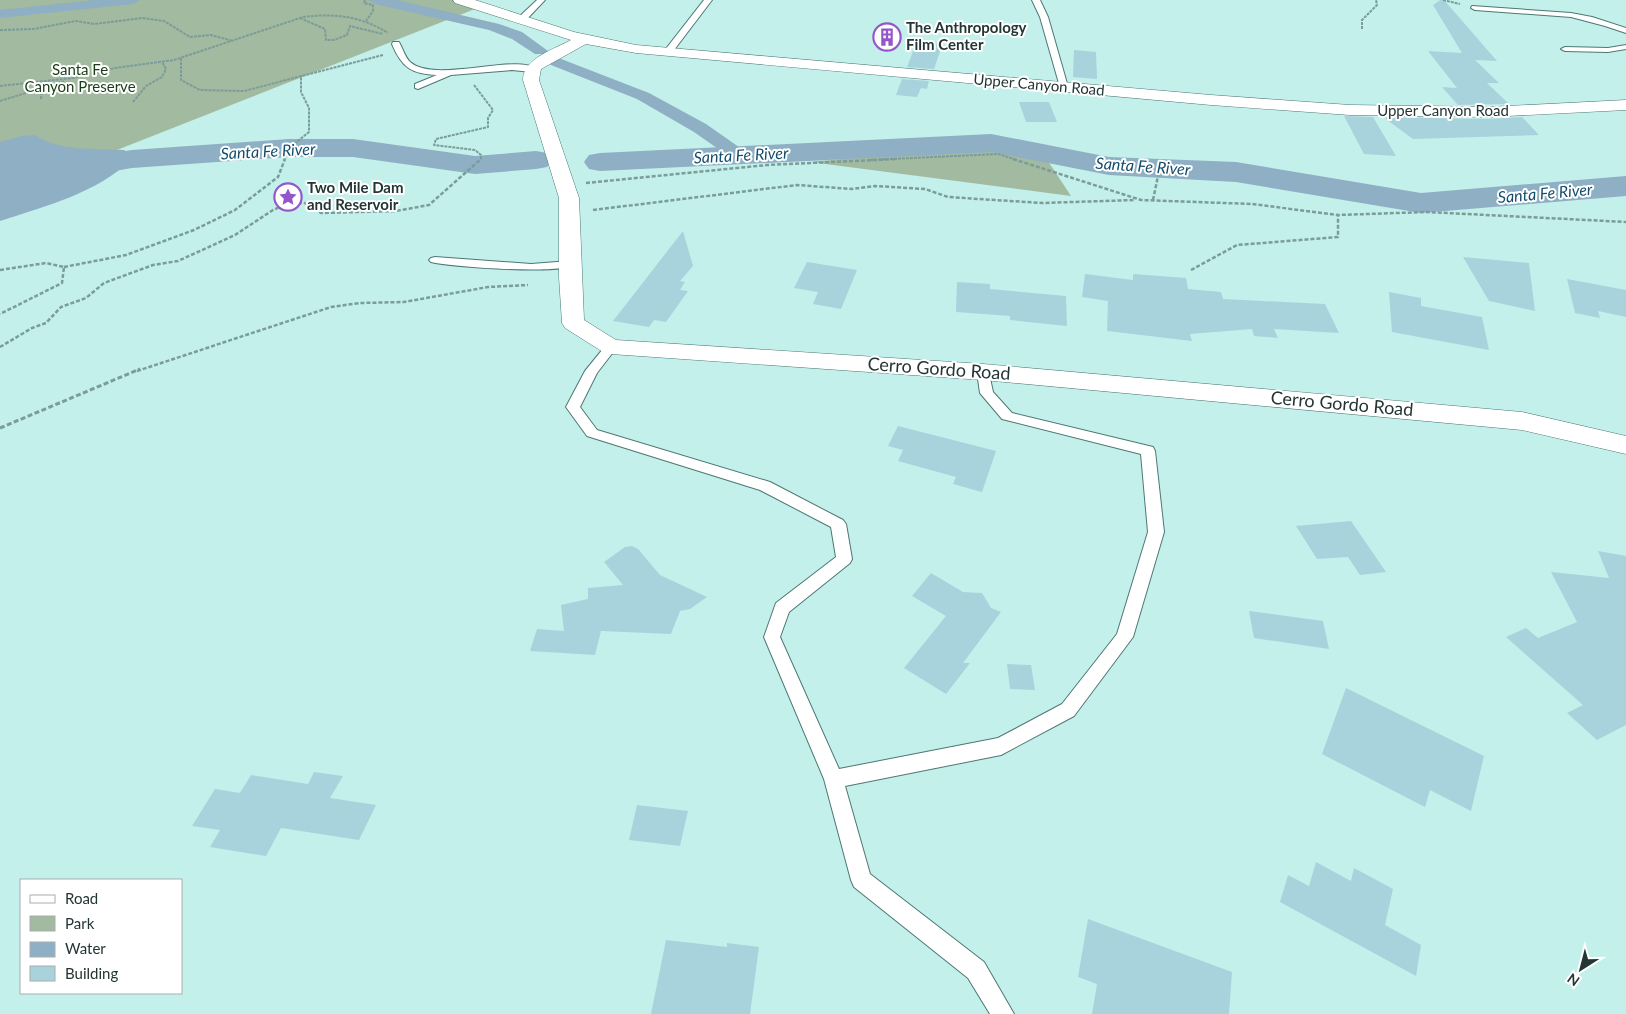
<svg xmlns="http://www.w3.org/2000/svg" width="1626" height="1014" font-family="Lato,sans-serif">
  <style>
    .green { fill: #a2ba9f }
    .water { fill: #8fafc4 }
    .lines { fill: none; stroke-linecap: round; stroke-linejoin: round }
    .canal { fill: #8fafc4; fill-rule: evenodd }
    .river { fill: #8fafc4; fill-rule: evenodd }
    .building { fill: #a8d3dc }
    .service-casing { stroke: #4d7773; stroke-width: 2 }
    .minor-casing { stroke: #4d7773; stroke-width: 1 }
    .path-far2 { stroke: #7b9c99; stroke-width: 2; stroke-dasharray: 3 1; stroke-linecap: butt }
    .path-far1 { stroke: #7b9c99; stroke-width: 2.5; stroke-dasharray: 4 2; stroke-linecap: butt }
    .path { stroke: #7b9c99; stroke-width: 3; stroke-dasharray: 5 2.5; stroke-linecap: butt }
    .service { fill: #fff; fill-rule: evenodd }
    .minor { fill: #fff; fill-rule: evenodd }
    .labels { text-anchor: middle; stroke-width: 4; stroke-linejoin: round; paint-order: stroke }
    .far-poi-label { font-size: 15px; font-weight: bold; fill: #233534; stroke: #fff; text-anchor: start }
    .far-park-label { font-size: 15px; fill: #193d16; stroke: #fff }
    .far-street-label { font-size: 15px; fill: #233534; stroke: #fff }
    .far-water-label { font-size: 16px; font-style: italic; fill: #124d6b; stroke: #fff }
    .street-label { font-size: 18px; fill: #233534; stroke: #fff }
  </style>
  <rect width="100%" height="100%" fill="#c3f0eb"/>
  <path class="green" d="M 0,0 L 469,0 L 485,5 L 0,196 Z
    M 991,148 L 1046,158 L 1071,196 L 810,162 L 917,152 Z"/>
  <path class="water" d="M 35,135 C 59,152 95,148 124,150 L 131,154 L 132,159 C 97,193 46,206 0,221 L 0,142 L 22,136 Z"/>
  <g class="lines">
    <path class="canal" d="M 94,0 L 140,0 L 133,4 L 0,18 L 0,10 Z
      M 368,0 L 397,0 L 499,24 L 522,32 L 548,51 L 545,54 L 535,54 L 512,39 L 489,30 L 375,4 Z
      M 556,57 L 649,93 L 706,124 L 746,152 L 749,156 L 746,160 L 740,161 L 734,160 L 694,132 L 637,99 L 551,65 L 548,62 L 551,59 Z"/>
    <path class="river" d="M 991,134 L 1109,157 L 1236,162 L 1421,193 L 1626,176 L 1626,196 L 1421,213 L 1236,182 L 1109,175 L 991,152 L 600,171 L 589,169 L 584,162 L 589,155 L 600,153 Z
      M 289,139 L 353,139 L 475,156 L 536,151 L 547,153 L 552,160 L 547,167 L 536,169 L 475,174 L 353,157 L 289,157 L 132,168 L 0,191 L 0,171 L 132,150 Z"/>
  </g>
  <path class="building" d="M 1440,0 L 1444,0 L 1497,61 L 1475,60 L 1499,83 L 1487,83 L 1509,104 L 1458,105 L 1442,87 L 1457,88 L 1428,51 L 1462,53 L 1433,5 Z
    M 917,41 L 943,43 L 934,69 L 907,67 Z
    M 1074,50 L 1096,52 L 1097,79 L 1073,77 Z
    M 902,79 L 929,81 L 927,89 L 921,88 L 917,97 L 896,95 Z
    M 1019,102 L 1049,102 L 1057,122 L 1026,122 Z
    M 1344,116 L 1373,117 L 1396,156 L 1364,154 Z
    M 1383,117 L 1488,119 L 1522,117 L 1539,135 L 1413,139 Z
    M 683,231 L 693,266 L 680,281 L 685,282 L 680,290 L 688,291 L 666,322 L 654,320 L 649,327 L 613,321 Z
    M 1463,257 L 1529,263 L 1535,311 L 1489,301 Z
    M 807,262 L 857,270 L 841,309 L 813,304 L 818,292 L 794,288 Z
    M 1085,274 L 1133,280 L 1133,274 L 1186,278 L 1188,289 L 1221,292 L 1223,299 L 1325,304 L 1339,333 L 1274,329 L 1278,338 L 1254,336 L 1252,329 L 1190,334 L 1192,341 L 1107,331 L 1108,301 L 1082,297 Z
    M 1567,279 L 1626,290 L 1626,317 L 1598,311 L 1600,318 L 1575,313 Z
    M 957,282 L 990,284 L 990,289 L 1066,296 L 1067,326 L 1010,320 L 1010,316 L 956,312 Z
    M 1389,292 L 1421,298 L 1421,306 L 1482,317 L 1489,350 L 1392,332 Z
    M 898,426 L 996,451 L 982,492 L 953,484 L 956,477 L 898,461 L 903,450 L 888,446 Z
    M 1351,521 L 1386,572 L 1360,575 L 1348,557 L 1317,559 L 1296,526 Z
    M 632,546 L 638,549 L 660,575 L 707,597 L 690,609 L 680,611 L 671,634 L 601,631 L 595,655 L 530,651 L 537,629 L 564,631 L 561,605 L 588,599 L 588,588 L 623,585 L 604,562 L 625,547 Z
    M 1598,551 L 1626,556 L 1626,725 L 1597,740 L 1567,713 L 1583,705 L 1506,637 L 1526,628 L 1538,638 L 1577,622 L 1551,572 L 1609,578 Z
    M 931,573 L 963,592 L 982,593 L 991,608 L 1001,612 L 963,663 L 970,663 L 946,694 L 904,668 L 946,616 L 912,596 Z
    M 1249,611 L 1323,621 L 1329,649 L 1254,638 Z
    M 1007,664 L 1031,665 L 1035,690 L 1010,689 Z
    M 1346,688 L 1484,756 L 1471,811 L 1430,790 L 1425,807 L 1322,754 Z
    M 314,772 L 343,776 L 330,798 L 376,805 L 359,840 L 281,828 L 266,856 L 210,847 L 220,830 L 192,826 L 215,789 L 240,793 L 251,775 L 308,784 Z
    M 637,805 L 688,811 L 680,846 L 629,840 Z
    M 1316,862 L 1351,881 L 1354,868 L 1393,889 L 1385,925 L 1421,945 L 1416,976 L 1280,902 L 1288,875 L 1309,886 Z
    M 1088,919 L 1232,972 L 1229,1014 L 1092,1014 L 1097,984 L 1078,977 Z
    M 666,940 L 727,947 L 727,943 L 759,947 L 750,1014 L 651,1014 Z"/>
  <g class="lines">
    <g class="service-casing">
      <path id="service" d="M 537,0 L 545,0 L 526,20 L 520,20 L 520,16 Z
        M 704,0 L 712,0 L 671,54 L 665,54 L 665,50 Z
        M 1032,0 L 1040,0 L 1048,17 L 1068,87 L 1067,89 L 1060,87 L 1040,17 Z
        M 1472,6 L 1571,13 L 1592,17 L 1626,28 L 1626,33 L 1605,26 L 1571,17 L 1475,10 L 1471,8 Z
        M 393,42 L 399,42 C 403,49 405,57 410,62 C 436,84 516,53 536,69 L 532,72 L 512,70 L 451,75 L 418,89 L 415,88 L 415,84 L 437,75 C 412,74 402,68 392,44 Z
        M 1626,45 L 1626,49 L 1608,52 L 1565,51 L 1561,49 L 1565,47 L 1608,48 Z
        M 435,257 L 531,264 L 570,261 L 576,264 C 565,275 450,267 431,262 L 429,260 L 431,258 Z
        M 611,343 L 617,347 L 597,373 L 580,407 L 597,430 L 770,482 L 843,520 L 846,524 L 852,559 L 850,563 L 789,612 L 780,637 L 839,769 L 998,738 L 1062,704 L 1117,634 L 1148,532 L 1141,454 L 1002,419 L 980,393 L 977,372 L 978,369 L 988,369 L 993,392 L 1012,413 L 1153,447 L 1155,451 L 1164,532 L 1133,637 L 1074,716 L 1001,755 L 845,786 L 870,874 L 984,962 L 1014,1014 L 990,1014 L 968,978 L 854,887 L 851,880 L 824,779 L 764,637 L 776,603 L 836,557 L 831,527 L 760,490 L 587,436 L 566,407 L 585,371 L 607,344 Z"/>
    </g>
    <g class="minor-casing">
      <path id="minor" d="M 453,0 L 475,0 L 574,32 L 636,45 L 1211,95 L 1350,105 L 1488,107 L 1626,100 L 1626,110 L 1488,117 L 1350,115 L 1211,105 L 636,53 L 586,44 L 541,69 L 539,80 L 579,198 L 584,320 L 616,340 L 983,364 L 1522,412 L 1626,436 L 1626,454 L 1522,430 L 983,380 L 611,354 L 603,352 L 565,328 L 562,323 L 559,277 L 559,198 L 523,80 C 523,58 555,49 571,40 L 455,3 Z"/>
    </g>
    <path class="path-far2" d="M 365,0 L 364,3 L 373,5 L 373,11 L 366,21
      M 1443,0 L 1460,4
      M 300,18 L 325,29 L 326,40 L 334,40 L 347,35 L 350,26 L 383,34
      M 1362,29 L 1362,20 L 1377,5 L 1376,0
      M 0,30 L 33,29 L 76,21 L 94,24 L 142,18 L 164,21 L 190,37 L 211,35 L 233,41
      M 181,58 L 181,80 L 200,90 L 244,91 L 383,55
      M 474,85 L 493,110 L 488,118 L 488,127 L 436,139 L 434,145 L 475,150 L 481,155 L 481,160
      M 0,86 L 72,78 L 115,68 L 174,60 L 303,17 C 334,13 361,16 388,33
      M 41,99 L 42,88
      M 0,101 L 65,81
      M 133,102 L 146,86 L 162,77 L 166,69 L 162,62
      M 284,160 L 289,148 L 309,132 L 309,108 L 301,92 L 301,75
      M 870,160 L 998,154 L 1017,160"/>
    <path class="path-far1" d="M 1013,159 L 1141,200 L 1252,204 L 1338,215 L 1427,212 L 1626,222
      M 586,183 L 767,165 L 897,159
      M 1153,200 L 1158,176 L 1161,172
      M 593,210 L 797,185 L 852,189 L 875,186 L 925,189 L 948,197 L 1042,203 L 1135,200
      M 64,267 L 126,255 L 194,230 L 235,210 L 278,177 L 285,159
      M 0,270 L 46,263 L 64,267 L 62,283 L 0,314
      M 1191,270 L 1237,245 L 1338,237 L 1338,215
      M 0,347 L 32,328 L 46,323 L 61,307 L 86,298 L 104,283 L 153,265 L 178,261 L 235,235 L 273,210 L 288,203 L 305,203 L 321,213 L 396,211 L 429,205 L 481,159
      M 137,371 L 331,307 L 360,303 L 404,302 L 488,287 L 528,285"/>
    <path class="path" d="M 0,428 L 140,369"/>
    <use href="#service" class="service"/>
    <use href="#minor" class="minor"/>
  </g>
  <defs>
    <g id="building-ring" transform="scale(1.4375)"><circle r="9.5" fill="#fff" stroke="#9555cb" stroke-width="1.5"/><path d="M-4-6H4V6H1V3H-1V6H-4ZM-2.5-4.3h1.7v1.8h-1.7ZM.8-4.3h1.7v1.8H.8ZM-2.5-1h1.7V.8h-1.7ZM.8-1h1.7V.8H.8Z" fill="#9555cb"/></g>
    <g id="sight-ring" transform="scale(1.4375)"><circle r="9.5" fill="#fff" stroke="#9555cb" stroke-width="1.5"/><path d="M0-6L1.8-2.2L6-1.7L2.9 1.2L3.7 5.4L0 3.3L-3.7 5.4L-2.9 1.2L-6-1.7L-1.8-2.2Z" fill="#9555cb"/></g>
  </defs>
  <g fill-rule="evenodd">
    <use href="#building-ring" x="887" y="37"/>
    <use href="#sight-ring" x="288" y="197"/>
  </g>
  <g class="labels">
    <g class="far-poi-label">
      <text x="906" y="33">The Anthropology<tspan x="906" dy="17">Film Center</tspan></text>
      <text x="307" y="193">Two Mile Dam<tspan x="307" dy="17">and Reservoir</tspan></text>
    </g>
    <g class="far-park-label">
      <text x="80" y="75">Santa Fe<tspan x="80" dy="17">Canyon Preserve</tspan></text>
    </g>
    <g class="far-street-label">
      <text transform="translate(1039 85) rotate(5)" y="5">Upper Canyon Road</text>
      <text x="1443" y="116">Upper Canyon Road</text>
    </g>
    <g class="far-water-label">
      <text transform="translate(268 151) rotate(-3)" y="6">Santa Fe River</text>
      <text transform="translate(741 155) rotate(-3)" y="6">Santa Fe River</text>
      <text transform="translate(1143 166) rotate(4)" y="6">Santa Fe River</text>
      <text transform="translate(1545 193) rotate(-5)" y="6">Santa Fe River</text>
    </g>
    <g class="street-label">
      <text transform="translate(939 369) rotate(4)" y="6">Cerro Gordo Road</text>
      <text transform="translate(1342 404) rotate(5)" y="6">Cerro Gordo Road</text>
    </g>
  </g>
  <rect x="20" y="879" width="162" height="115" fill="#ffffff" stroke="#a7aeae"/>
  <rect x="30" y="895" width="25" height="8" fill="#ffffff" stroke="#a7aeae"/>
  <text x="65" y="904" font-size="15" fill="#233534">Road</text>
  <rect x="30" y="916" width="25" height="15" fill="#a2ba9f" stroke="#a7aeae"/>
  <text x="65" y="929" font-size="15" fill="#233534">Park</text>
  <rect x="30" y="942" width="25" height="15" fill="#8fafc4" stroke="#a7aeae"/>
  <text x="65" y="954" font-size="15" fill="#233534">Water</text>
  <rect x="30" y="966" width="25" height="15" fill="#a8d3dc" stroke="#a7aeae"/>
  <text x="65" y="979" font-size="15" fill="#233534">Building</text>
  <g transform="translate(1581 969) rotate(216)" stroke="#ffffff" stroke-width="4" paint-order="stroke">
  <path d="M0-4L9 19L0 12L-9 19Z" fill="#233534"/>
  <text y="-8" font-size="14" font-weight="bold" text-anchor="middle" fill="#233534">N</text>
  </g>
</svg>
